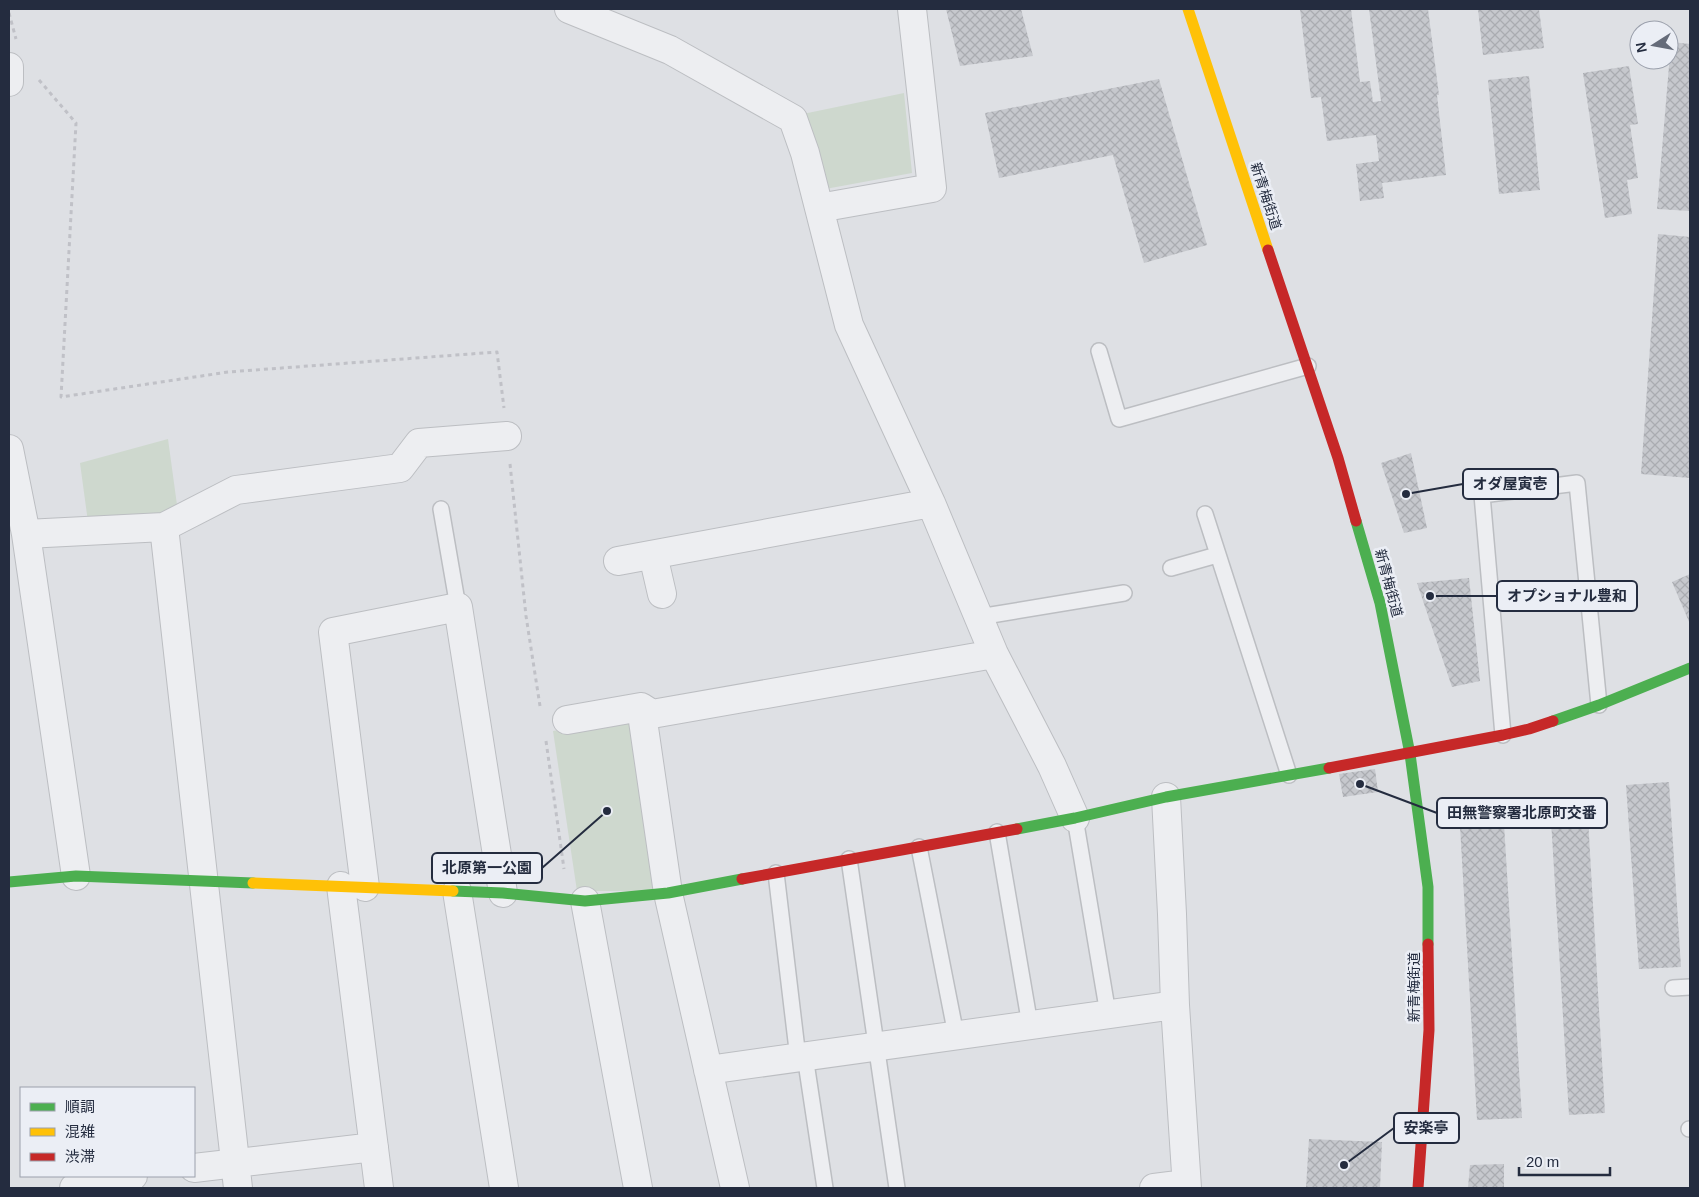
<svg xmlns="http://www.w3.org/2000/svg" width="1699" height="1197" font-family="Helvetica,'Noto Sans JP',sans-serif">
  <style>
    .park { fill: #ced8ce }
    .building { fill: url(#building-cross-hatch) }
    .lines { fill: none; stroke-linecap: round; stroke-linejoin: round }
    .lane-casing { stroke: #bcbec2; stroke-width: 18 }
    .street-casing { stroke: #bcbec2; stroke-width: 30 }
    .path { stroke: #c0c1c7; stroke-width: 3; stroke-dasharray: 4 4; stroke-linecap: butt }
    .lane { stroke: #edeef1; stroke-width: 15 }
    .street { stroke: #edeef1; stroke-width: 28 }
    .fast { stroke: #4caf50; stroke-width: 11 }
    .slow { stroke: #ffc107; stroke-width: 11 }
    .jam { stroke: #c62828; stroke-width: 11 }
    .labels { text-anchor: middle; stroke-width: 5; stroke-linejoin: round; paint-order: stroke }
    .street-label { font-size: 14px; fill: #242c3f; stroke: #ebeef5 }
    .leader { fill: none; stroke: #242c3f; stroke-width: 2 }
    .callout-dot { fill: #242c3f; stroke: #ebeef5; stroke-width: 2 }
    .callout { fill: #ebeef5; stroke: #242c3f; stroke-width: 2 }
    .callout-label { font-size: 15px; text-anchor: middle; font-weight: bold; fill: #242c3f }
  </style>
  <defs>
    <pattern id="building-cross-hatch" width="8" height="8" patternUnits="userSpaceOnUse" patternTransform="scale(1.25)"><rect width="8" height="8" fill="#c6c8cd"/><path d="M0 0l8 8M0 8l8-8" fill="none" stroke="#aaacb1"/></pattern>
  </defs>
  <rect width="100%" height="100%" fill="#dee0e4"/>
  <path class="park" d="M 904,93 L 912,173 L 820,190 L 798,115 Z
    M 168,439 L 177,505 L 163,516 L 88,522 L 80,463 Z
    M 637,715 L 659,891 L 577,891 L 553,731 Z"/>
  <path class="building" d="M 946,9 L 1021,9 L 1033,56 L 960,66 Z
    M 1300,9 L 1351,9 L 1360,82 L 1370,81 L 1373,102 L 1381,101 L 1369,9 L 1428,9 L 1439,95 L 1437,95 L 1446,175 L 1382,183 L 1384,198 L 1360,201 L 1356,164 L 1379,161 L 1376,135 L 1327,141 L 1321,97 L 1311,98 Z
    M 1478,9 L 1539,9 L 1544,48 L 1483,55 Z
    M 1671,42 L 1690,44 L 1690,211 L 1657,209 Z
    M 1629,66 L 1638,124 L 1630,125 L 1638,178 L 1627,180 L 1632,214 L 1605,218 L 1583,73 Z
    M 1529,76 L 1540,190 L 1499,194 L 1488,80 Z
    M 1159,79 L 1207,245 L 1144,263 L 1113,155 L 999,178 L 985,113 Z
    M 1658,234 L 1690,237 L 1690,478 L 1641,474 Z
    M 1411,453 L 1427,528 L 1404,533 L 1381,463 Z
    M 1690,574 L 1690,624 L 1672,582 Z
    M 1469,578 L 1480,681 L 1452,687 L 1417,583 Z
    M 1375,769 L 1378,792 L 1343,797 L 1339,774 Z
    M 1669,782 L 1681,967 L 1639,969 L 1626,785 Z
    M 1588,818 L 1605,1113 L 1569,1115 L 1551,820 Z
    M 1504,824 L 1522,1118 L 1477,1120 L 1460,826 Z
    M 1309,1139 L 1382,1142 L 1380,1188 L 1306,1188 Z
    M 1504,1164 L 1504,1188 L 1468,1188 L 1470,1165 Z"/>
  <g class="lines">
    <g class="lane-casing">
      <path id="lane" d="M 1099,351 L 1119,419 L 1308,366
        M 441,509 L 458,607
        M 1205,514 L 1289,775
        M 1171,568 L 1217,555
        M 979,617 L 1124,593
        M 1503,735 L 1482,495 L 1577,483 L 1599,705
        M 1075,818 L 1108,1014
        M 997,832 L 1030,1025
        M 919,847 L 956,1035
        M 849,859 L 897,1188
        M 776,873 L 798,1058
        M 1673,988 L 1690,987
        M 805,1056 L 825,1188
        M 1689,1129 L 1690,1129"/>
    </g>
    <g class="street-casing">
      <path id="street" d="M 569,9 L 670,50 L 793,119 L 805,153 L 849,325 L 931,503 L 994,654 L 1052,766 L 1075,818
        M 9,67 L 9,82
        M 819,208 L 932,188 L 912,9
        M 9,449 L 26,534 L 76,876
        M 164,527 L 238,1188
        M 26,534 L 164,527 L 236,490 L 400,468 L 419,443 L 507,436
        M 653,555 L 662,594
        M 618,561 L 931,503
        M 641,707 L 668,893 L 735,1188
        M 567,720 L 641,707 L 652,714 L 994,654
        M 1166,797 L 1172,914 L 1175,1005 L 1187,1188
        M 341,886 L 379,1188
        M 365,887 L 333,632 L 458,607 L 503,893
        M 457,891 L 504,1188
        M 585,901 L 638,1188
        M 708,1070 L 1175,1005
        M 194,1168 L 374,1147
        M 74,1188 L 103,1180 L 133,1176
        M 1154,1188 L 1186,1184"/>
    </g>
    <path class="path" d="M 9,13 L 16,39
      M 39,80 L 76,123 L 61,397 L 228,372 L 497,352 L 504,408
      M 510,464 L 526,616 L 540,706
      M 546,741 L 564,869"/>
    <use href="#lane" class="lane"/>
    <use href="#street" class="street"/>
    <path class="fast" d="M 1356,521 L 1380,603 L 1410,754 L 1428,887 L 1428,944
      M 1553,721 L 1599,705 L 1690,668
      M 1017,829 L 1075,818 L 1166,797 L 1329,768
      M 9,882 L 76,876 L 253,883
      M 453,891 L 503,893 L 585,901 L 668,893 L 742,879"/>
    <path class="slow" d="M 1188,9 L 1268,250
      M 253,883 L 453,891"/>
    <path class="jam" d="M 1268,250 L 1338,458 L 1356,521
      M 1329,768 L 1503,735 L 1529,729 L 1553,721
      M 742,879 L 1017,829
      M 1418,1188 L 1429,1030 L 1428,944"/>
  </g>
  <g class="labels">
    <g class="street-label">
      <text transform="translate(1266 196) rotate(72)" y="5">新青梅街道</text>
      <text transform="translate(1389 583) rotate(75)" y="5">新青梅街道</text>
      <text transform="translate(1414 987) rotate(-90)" y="5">新青梅街道</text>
    </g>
  </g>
  <path class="leader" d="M1406 494L1463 484M1430 596L1497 596M1360 784L1437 813M607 811L542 868M1344 1165L1394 1128"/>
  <g class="callout-dot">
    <circle cx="1406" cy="494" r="5"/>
    <circle cx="1430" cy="596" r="5"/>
    <circle cx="1360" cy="784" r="5"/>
    <circle cx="607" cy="811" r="5"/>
    <circle cx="1344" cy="1165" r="5"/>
  </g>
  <g class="callout">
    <rect x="1463" y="469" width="95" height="30" rx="5"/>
    <rect x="1497" y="581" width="140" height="30" rx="5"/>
    <rect x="1437" y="798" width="170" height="30" rx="5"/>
    <rect x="432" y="853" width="110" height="30" rx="5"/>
    <rect x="1394" y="1113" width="65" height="30" rx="5"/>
  </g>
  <g class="callout-label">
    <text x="1510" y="489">オダ屋寅壱</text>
    <text x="1567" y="601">オプショナル豊和</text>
    <text x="1522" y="818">田無警察署北原町交番</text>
    <text x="487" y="873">北原第一公園</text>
    <text x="1426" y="1133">安楽亭</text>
  </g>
  <rect width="1699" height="1197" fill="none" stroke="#242c3f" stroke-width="20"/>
  <rect x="20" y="1087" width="175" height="90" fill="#ebeef5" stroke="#9ba0ac"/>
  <rect x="30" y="1103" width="25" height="8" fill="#4caf50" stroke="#9ba0ac"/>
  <text x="65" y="1112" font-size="15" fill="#242c3f">順調</text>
  <rect x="30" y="1128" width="25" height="8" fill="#ffc107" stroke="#9ba0ac"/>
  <text x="65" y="1137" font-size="15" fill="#242c3f">混雑</text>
  <rect x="30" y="1153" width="25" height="8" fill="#c62828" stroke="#9ba0ac"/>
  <text x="65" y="1162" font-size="15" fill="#242c3f">渋滞</text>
  <g transform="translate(1654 45) rotate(259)"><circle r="24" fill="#ebeef5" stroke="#9ba0ac"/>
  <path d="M0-4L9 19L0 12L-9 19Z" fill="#656b79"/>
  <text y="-8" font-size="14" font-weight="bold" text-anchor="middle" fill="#242c3f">N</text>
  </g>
  <path d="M1519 1167v8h91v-8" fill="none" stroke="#242c3f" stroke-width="2.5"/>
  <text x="1526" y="1167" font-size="15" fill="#242c3f" stroke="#ebeef5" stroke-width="4" paint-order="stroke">20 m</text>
</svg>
